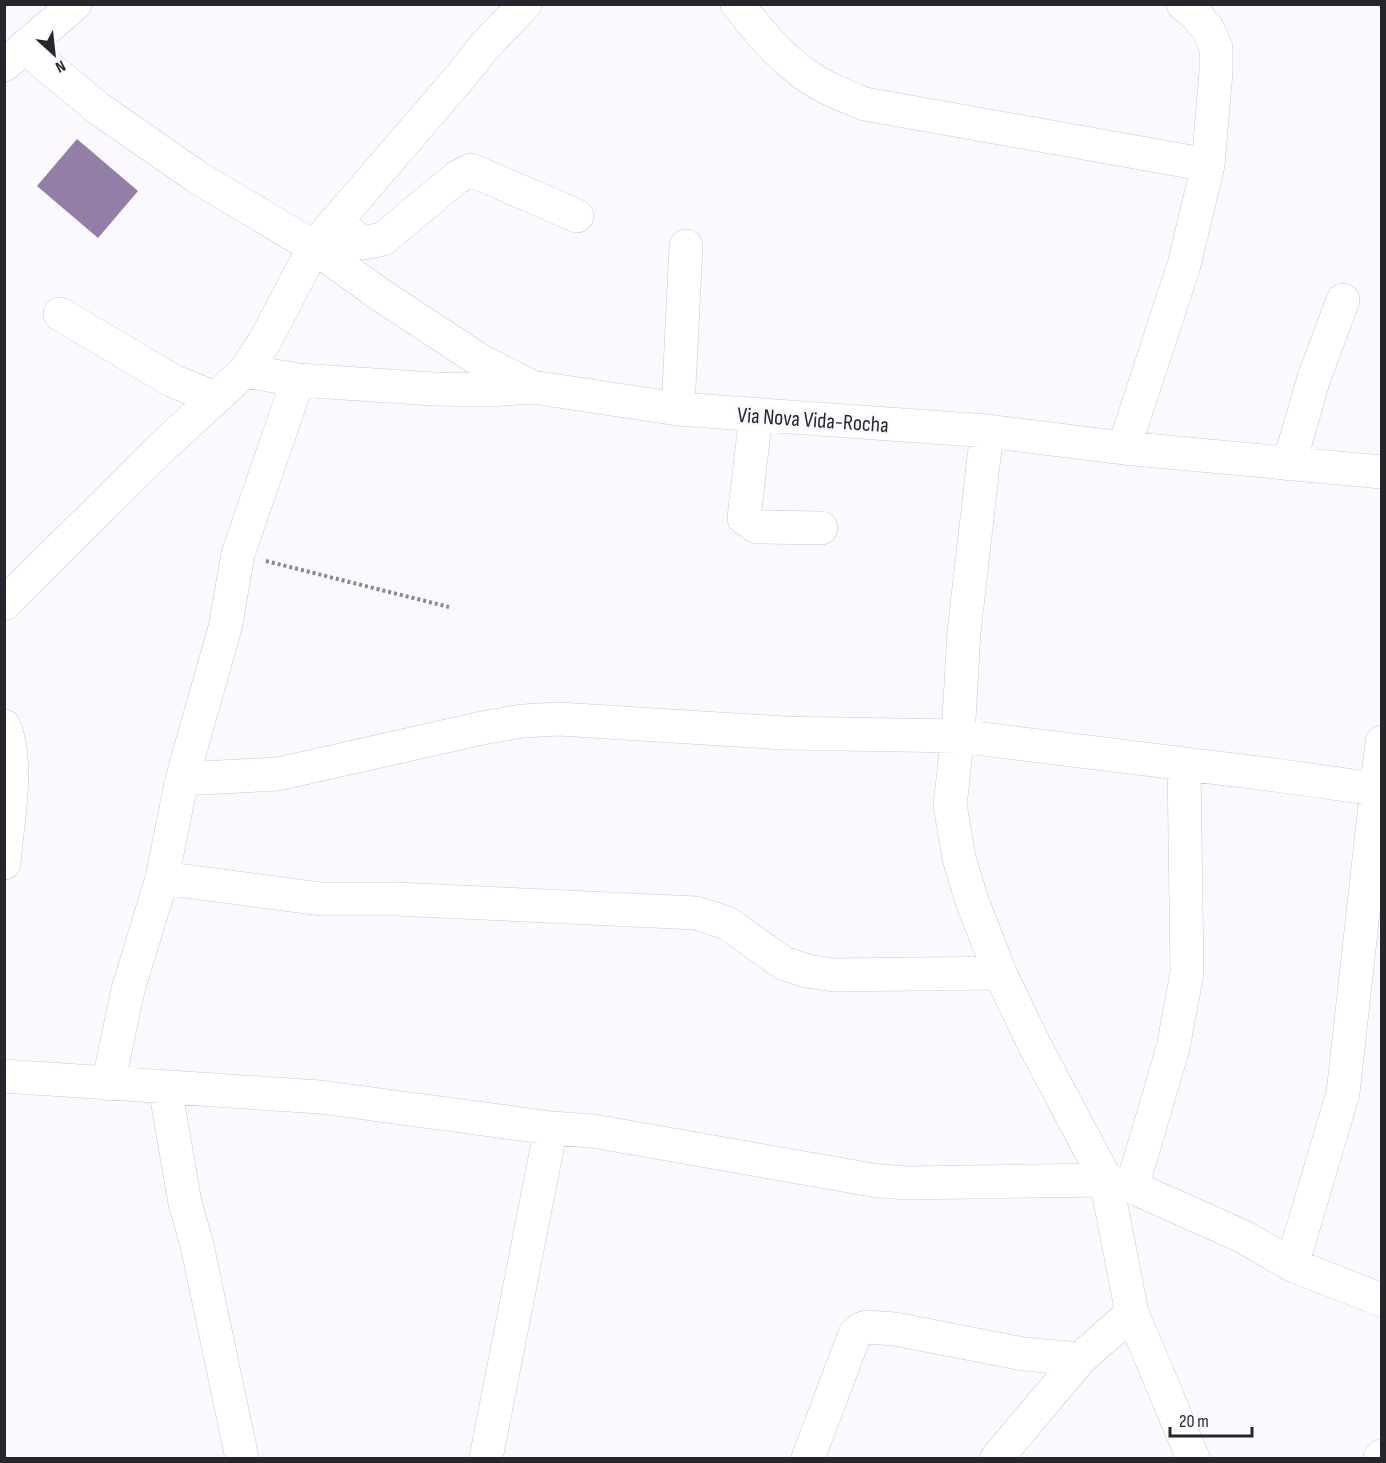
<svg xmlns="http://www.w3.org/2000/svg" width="1386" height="1463" font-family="'Sofia Sans Condensed',sans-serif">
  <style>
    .building { fill: #927ea6 }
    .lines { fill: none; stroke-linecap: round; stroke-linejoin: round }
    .minor-casing { stroke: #cec4d9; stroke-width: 34 }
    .highway-casing { stroke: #cec4d9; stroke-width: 34 }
    .path { stroke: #8a878e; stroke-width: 4; stroke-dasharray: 3 3; stroke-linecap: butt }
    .minor { stroke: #fff; stroke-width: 33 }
    .highway { stroke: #fff; stroke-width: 33 }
    .labels { text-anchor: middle; stroke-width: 6; stroke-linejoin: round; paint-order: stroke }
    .street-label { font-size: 22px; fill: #29252d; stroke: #fbf9fd }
  </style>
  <rect width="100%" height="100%" fill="#fbf9fd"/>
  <path class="building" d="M 77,139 L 138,191 L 98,238 L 37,186 Z"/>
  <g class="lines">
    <g class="minor-casing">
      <path id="minor" d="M 737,4 C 757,29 779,56 806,75 C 824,88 845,96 865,104 L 1208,165
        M 24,47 L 99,109 L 197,177 L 314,247 L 379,294 L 481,361 L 532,387
        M 335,222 L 363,243 L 383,239 L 456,178 L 471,170 L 577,216
        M 60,314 L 173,381 L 215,398
        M 245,371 L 298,380 L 434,389 L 490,390 L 532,387 L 678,409 L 987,431 L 1124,448 L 1382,472
        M 678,409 L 686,246
        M 756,415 L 744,518 L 757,527 L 821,528
        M 987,431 L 964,632 L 958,736 L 950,805 L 959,858 L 972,901 L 1000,973 L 1034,1044 L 1106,1180 L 1132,1313 L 1193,1458
        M 1124,448 L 1184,265 L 1208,165 L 1216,72 L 1216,48 L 1208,29 L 1196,15 L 1183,4
        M 1289,464 L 1314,378 L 1343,300
        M 4,604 L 161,448 L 245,371 L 266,339 L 314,247 L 461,76 L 483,48 L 525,4
        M 4,726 C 20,763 7,823 4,863
        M 182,779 L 278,774 L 482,728 L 523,721 L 559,719 L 784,733 L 958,736 L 1275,775 L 1382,790
        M 162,878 L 321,899 L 396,899 L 696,913 L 727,923 L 783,963 L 807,971 L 833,975 L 1000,973
        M 4,1076 L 320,1097 L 551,1128 L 593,1131 L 878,1181 L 909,1183 L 1106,1180 L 1132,1187 L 1244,1237 L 1292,1265 L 1382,1300
        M 108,1084 L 128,990 L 162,878 L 182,779 L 225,628 L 238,554 L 298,380
        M 165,1087 L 185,1203 L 197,1245 L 242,1458
        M 1132,1187 L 1173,1048 L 1187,973 L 1184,765
        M 1292,1265 L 1343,1093 L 1382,742
        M 486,1458 L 551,1128
        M 808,1458 L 855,1334 L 861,1329 L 867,1327 L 895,1329 L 1023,1354 L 1080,1359
        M 997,1458 L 1080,1359 L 1132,1313
        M 1380,1458 L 1382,1456"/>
    </g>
    <g class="highway-casing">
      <path id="highway" d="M 4,65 L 75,4"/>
    </g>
    <path class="path" d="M 266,561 L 449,607"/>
    <use href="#minor" class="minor"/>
    <use href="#highway" class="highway"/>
  </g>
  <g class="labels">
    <g class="street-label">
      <text transform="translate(813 419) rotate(4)" y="8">Via Nova Vida-Rocha</text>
    </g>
  </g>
  <rect width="1386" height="1463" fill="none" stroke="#29252d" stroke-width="12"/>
  <g transform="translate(54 54) rotate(153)" stroke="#fbf9fd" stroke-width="4.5" paint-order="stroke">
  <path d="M0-4.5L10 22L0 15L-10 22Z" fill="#29252d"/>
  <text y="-9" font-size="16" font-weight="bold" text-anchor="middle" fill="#29252d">N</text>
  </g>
  <path d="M1170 1427v9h82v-9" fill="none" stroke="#29252d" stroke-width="3"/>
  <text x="1179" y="1427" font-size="18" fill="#29252d" stroke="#fbf9fd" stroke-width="4.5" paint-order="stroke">20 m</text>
</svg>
